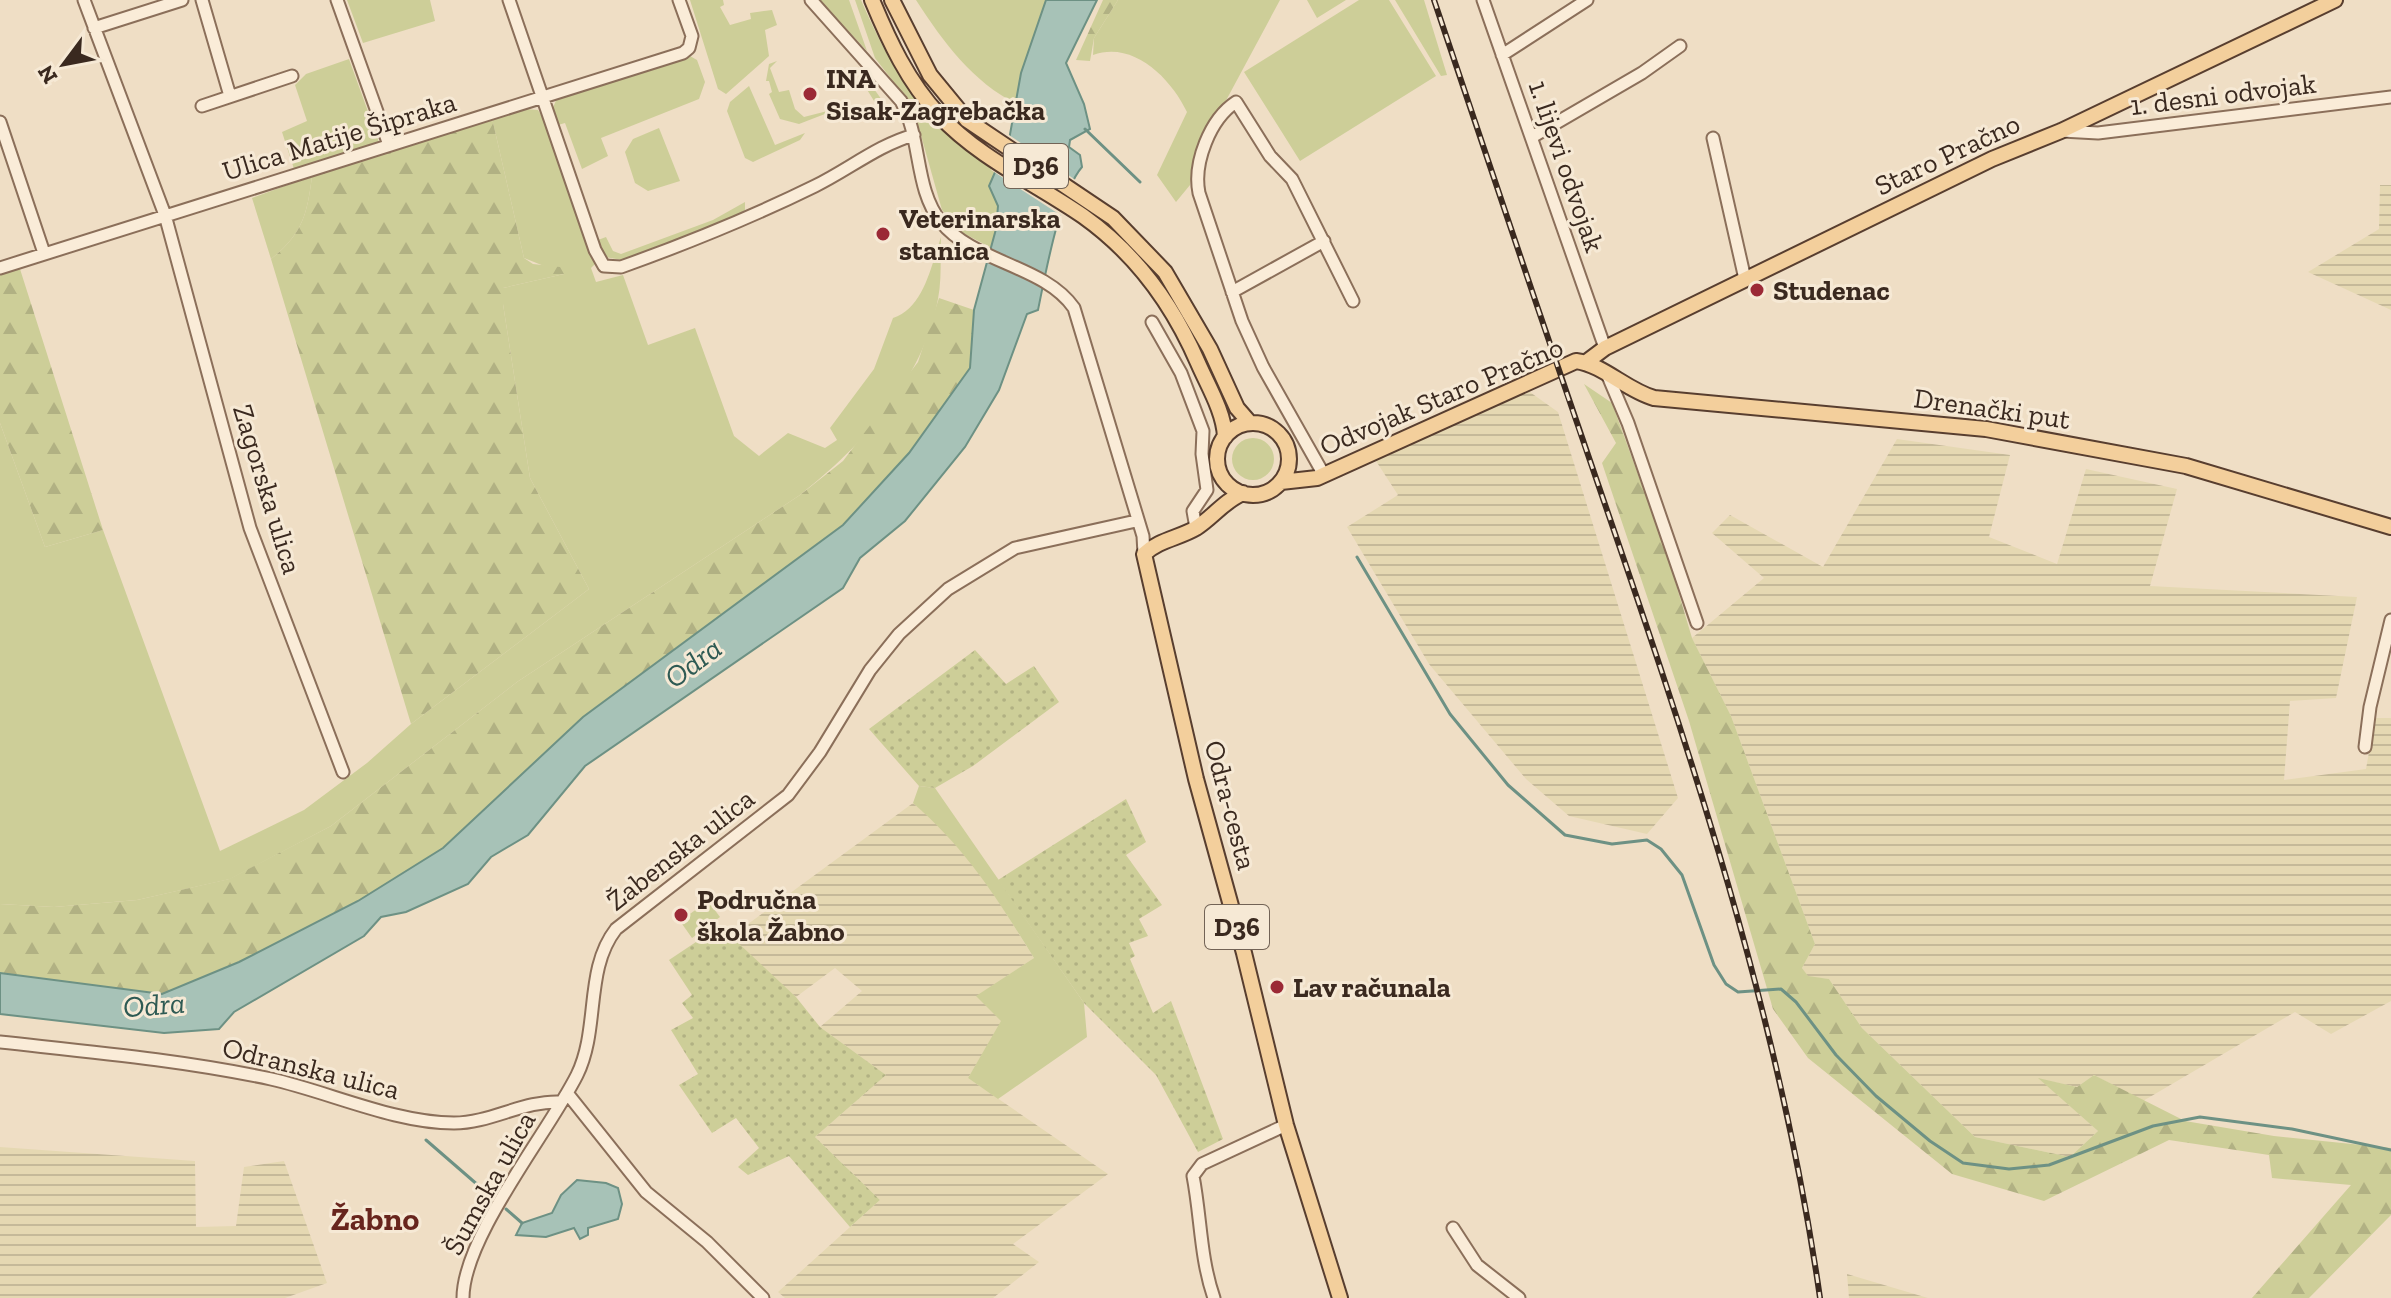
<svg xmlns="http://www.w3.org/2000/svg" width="2391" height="1298" font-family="'Zilla Slab',serif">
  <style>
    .farmland { fill: url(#farmland-rules) }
    .grass { fill: #cdce98 }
    .forest { fill: url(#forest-firs) }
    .garden { fill: url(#garden-dots) }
    .water { fill: #a7c2b7; stroke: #6d9184; stroke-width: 2 }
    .pier { fill: #efdec5 }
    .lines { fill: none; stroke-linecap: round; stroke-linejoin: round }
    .stream { stroke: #6d9184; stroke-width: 3 }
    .minor-casing { stroke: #8b6f5a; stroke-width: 15 }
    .major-casing { stroke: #583e2f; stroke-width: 18 }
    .minor { stroke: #faecd8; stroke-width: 11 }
    .major { stroke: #f3cf9c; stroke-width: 14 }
    .rail-casing { stroke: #3a291f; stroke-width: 6 }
    .rail { stroke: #f6e9d5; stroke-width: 3; stroke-dasharray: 9; stroke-linecap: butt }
    .poi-dot { fill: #9b2936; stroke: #f6e9d5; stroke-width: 3 }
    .labels { text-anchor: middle; stroke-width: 6; stroke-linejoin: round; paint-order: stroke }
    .shield { fill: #f6e9d5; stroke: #726356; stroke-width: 2 }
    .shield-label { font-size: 26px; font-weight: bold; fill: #3a291f }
    .poi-label { font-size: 28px; font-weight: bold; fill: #3a291f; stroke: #f6e9d5; text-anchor: start }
    .street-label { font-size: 28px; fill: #3a291f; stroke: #f6e9d5 }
    .water-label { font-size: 30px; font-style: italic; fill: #2e5a53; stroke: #f6e9d5 }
    .quarter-label { font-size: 32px; font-weight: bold; fill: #68251d; stroke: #f6e9d5 }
  </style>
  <defs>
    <pattern id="farmland-rules" width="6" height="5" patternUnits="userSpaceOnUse" patternTransform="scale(2)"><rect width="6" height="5" fill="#e5d8b2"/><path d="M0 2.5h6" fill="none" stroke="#c5b999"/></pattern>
    <pattern id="forest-firs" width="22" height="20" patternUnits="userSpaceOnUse" patternTransform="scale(2)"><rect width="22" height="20" fill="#cdce98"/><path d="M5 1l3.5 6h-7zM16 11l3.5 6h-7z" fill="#b1b183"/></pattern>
    <pattern id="garden-dots" width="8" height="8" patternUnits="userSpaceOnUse" patternTransform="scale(2)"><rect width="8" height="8" fill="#cdce98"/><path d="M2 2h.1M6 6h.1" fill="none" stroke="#b1b183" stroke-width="1.8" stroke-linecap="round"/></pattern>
  </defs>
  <rect width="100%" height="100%" fill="#efdec5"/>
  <path class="farmland" d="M 2380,185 L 2391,185 L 2391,310 L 2308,272 L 2379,229 Z
    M 1527,390 L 1558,412 L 1678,798 L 1647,834 L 1569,816 L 1526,779 L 1429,664 L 1347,527 L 1398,495 L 1376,461 Z
    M 1897,439 L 2010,455 L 1989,537 L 2057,564 L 2086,469 L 2177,489 L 2150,586 L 2357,597 L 2336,698 L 2290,701 L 2284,780 L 2366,769 L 2375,718 L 2391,718 L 2391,1001 L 2331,1034 L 2295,1012 L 2143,1101 L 2094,1075 L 2077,1087 L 2040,1079 L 2098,1131 L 2070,1157 L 1975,1137 L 1862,1028 L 1829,979 L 1808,977 L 1802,968 L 1815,944 L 1731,716 L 1692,638 L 1764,578 L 1712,533 L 1730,515 L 1823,567 Z
    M 913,803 L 948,833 L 978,869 L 1034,958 L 977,996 L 1002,1021 L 968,1078 L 1108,1174 L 1013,1244 L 1039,1262 L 993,1298 L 785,1298 L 778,1292 L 880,1200 L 815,1137 L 886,1075 L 820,1027 L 862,991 L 835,968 L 796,997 L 729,938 Z
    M 0,1147 L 195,1161 L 196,1227 L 236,1226 L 244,1167 L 284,1161 L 327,1283 L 285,1298 L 0,1298 Z
    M 1847,1274 L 1928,1298 L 1849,1298 Z"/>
  <path class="grass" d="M 347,0 L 430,0 L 435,21 L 363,43 Z
    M 690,0 L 723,0 L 724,5 L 720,7 L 730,25 L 751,19 L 750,13 L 772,10 L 777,25 L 765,30 L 769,56 L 726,94 L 718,89 Z
    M 820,0 L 849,0 L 867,51 L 825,6 Z
    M 855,0 L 861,0 C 900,90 933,131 1017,185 L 1003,254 L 963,233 L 942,210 L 913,107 L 875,58 Z
    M 916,0 L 1057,0 L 1024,108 C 974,84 946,46 916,0 Z
    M 1118,0 L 1280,0 L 1194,160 L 1190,185 L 1176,202 L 1157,175 L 1187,112 C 1171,78 1133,40 1093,55 L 1094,38 Z
    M 1307,0 L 1346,0 L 1317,18 Z
    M 1359,0 L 1389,0 L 1436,76 L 1300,161 L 1244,72 Z
    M 1395,0 L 1424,0 L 1447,75 L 1441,76 Z
    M 690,56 L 697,60 L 705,82 L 699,99 L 601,138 L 608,156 L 582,169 L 565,123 L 558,125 L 552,110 L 557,98 Z
    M 349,59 L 379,142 L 376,147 L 295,172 L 282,132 L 307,121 L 295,85 L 306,74 Z
    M 777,61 L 770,68 L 779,92 L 789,90 L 795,109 L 804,117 L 843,107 L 799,124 L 780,119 L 769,94 L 772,92 L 769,81 L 766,81 L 769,64 Z
    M 869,82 L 892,114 L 884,117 L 866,88 Z
    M 749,86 L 775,145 L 805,133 L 800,140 L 753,162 L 745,158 L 727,111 L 730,102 Z
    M 525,109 L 538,110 L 547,125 L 595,264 L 591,268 L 596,282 L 623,275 L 648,345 L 695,328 L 734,436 L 759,456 L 788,433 L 825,448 L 837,440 L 830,428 L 874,369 L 893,318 C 924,308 931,266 941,237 C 940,257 942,279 938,299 C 923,380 862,446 800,495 L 517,682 L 331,826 L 230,879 L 137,900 L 54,907 L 0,904 L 0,423 L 45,547 L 103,530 L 220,851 L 304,810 L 367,763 L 411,724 L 589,589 L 530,478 L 503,304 L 503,288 L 564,274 L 524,258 L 492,118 Z
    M 659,128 L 680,181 L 648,191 L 635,183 L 625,152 L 633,139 Z
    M 312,176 C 307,216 302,234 271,259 L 252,198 Z
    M 745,202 L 745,210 L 727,220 L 622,260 L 605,257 L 598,240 L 606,237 L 613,251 L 621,254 L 713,220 Z
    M1232 459a21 21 0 1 1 42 0a21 21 0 1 1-42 0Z
    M 919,786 L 935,788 L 1084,1003 L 1087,1037 L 998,1099 L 968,1078 L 1001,1021 L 976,996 L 1034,958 C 996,897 968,851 913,803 Z
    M 708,901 L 720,917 L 692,938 L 680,921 Z"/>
  <path class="forest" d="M 1103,0 L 1118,0 L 1094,38 L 1090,61 L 1076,60 Z
    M 492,118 L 524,258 L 533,264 L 560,267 L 564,274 L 503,288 L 503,304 L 530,478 L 589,589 L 411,724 L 271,259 C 302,234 307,216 312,176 Z
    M 20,269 L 103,530 L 45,547 L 0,423 L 0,274 Z
    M 939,298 L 974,310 L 970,368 L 909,453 L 843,525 L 583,717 L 443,848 L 358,901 L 239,962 L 162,994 L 0,973 L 0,904 L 54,907 L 137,900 L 229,879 L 331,826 L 517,682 L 800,495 L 843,461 L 918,362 Z
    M 1584,384 L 1612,403 L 1667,554 L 1692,638 L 1731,716 L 1815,944 L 1802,968 L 1808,976 L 1829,979 L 1862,1028 L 1975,1137 L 2070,1157 L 2098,1131 L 2038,1078 L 2077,1087 L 2094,1075 L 2185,1121 L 2274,1136 L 2391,1148 L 2391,1215 L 2309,1298 L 2252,1298 L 2351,1185 L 2272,1178 L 2269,1155 L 2169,1140 L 2044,1201 L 1952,1174 L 1808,1058 L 1773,1009 L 1689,721 L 1602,463 L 1616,443 Z"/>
  <path class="garden" d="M 975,650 L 1006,684 L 1034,666 L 1059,702 L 973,766 L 935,788 L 919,786 L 869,729 Z
    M 1126,799 L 1146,842 L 1126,855 L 1162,905 L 1139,919 L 1148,936 L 1129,943 L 1135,956 L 1130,959 L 1153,1013 L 1171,1001 L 1223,1139 L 1198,1152 L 1156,1075 L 1084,1003 L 998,880 Z
    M 720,926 L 796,997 L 820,1027 L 886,1075 L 815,1137 L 880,1200 L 850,1227 L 789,1156 L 748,1175 L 738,1167 L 759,1148 L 736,1118 L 712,1133 L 679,1085 L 698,1074 L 671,1030 L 693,1018 L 682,1003 L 692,995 L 669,960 Z"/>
  <path class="water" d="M 1046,0 L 1097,0 L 1066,63 L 1084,104 L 1090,129 L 1070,140 L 1069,147 L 1080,155 L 1082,167 C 1060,192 1045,276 1038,310 L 1027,314 L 999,390 L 965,447 L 905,521 L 860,558 L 843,588 L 585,766 L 528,835 L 491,857 L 468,884 L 406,912 L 381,917 L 364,936 L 234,1012 L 219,1029 L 164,1033 L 0,1014 L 0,973 L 162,994 L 239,962 L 358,901 L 443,848 L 583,717 L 843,525 L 909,453 L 970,368 L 974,310 L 996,229 L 998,206 L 989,186 L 1009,140 L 1021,73 Z
    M 577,1180 L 606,1183 L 618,1188 L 622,1204 L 618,1219 L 588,1228 L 588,1235 L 580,1239 L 574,1228 L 546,1237 L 516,1235 L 522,1223 L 552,1213 L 561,1195 Z"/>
  <path class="pier" d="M 1006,133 L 1077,181 L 1065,218 L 991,170 Z"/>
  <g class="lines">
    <path class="stream" d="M 1085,129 L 1140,182
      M 1357,557 L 1450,714 L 1508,785 L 1565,835 L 1612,844 L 1647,840 L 1661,849 L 1682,875 L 1714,965 L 1726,984 L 1738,992 L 1781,989 L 1796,1002 L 1836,1055 L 1876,1096 L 1930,1141 L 1963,1163 L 2009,1169 L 2049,1165 L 2153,1126 L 2200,1117 L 2292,1129 L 2391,1150
      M 426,1140 L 494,1199
      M 506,1209 L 522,1223"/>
    <g class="minor-casing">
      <path id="minor" d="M 84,0 L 165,215 L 250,528 L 343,772
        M 202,0 L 230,96
        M 337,0 L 389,145
        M 509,0 L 595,250 L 604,266 L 621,267 C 688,243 752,217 815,186 C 848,170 878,145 914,135
        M 811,0 L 901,101 C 922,138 914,189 941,222 C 974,263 1044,265 1074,308 L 1143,536 L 1144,554
        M 1483,0 L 1605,348
        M 94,28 L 182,0
        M 1502,55 L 1587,0
        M 202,106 L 292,76
        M 0,122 L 44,253
        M 2062,131 L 2098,133 L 2391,97
        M 1532,137 L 1642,73 L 1680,46
        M 1713,138 L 1745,279
        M 0,268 L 683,53 L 689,48 L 692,36 L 679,0
        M 1232,292 L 1324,241
        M 1152,322 L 1181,373 L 1203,431 L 1202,454 L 1207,490 L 1193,511 L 1196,528
        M 1608,376 L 1628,423 L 1697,623
        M 1324,475 L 1263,367 L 1242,321 L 1199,193 C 1193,163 1210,119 1236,102 L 1270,156 L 1292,179 L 1353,301
        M 2365,747 L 2370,707 L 2391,620
        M 0,1042 C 91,1052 182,1060 271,1079 C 329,1092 395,1123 454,1123 C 491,1123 524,1100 561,1102
        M 567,1093 L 646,1192 L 707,1242 L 763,1298
        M 1453,1228 L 1477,1265 L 1519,1298
        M 463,1298 C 463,1237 548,1133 577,1075 C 600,1028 584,970 616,929 L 788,795 L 820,752 L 870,670 L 899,634 L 948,589 L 1015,548 L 1136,521
        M 1214,1298 C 1200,1258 1201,1217 1193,1176 L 1202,1164 L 1286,1125"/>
    </g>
    <g class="major-casing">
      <path id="major" d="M 872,0 C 889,41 908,82 939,115 C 979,158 1035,183 1083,216 C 1135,253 1173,305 1198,363 C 1208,386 1224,412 1225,437
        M 892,0 L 930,75 L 967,120 L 1113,218 L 1165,272 L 1210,349 L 1237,408 L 1250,423
        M 1585,363 L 1605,348 L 1992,159 L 2061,131 L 2335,0
        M1217 459a36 36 0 1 1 72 0a36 36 0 1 1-72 0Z
        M 1281,482 L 1317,478 L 1576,361 C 1604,365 1626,390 1654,398 L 1986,429 L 2186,466 L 2391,527
        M 1243,493 C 1224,501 1213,517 1196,528 C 1179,538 1159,540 1144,554 L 1196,779 L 1244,953 L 1286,1125 L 1340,1298"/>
    </g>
    <use href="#minor" class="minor"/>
    <use href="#major" class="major"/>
    <g class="rail-casing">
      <path id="rail" d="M 1434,0 C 1489,162 1542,323 1598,484 C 1690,751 1780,1017 1820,1298"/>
    </g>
    <use href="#rail" class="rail"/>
  </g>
  <g class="poi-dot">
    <circle cx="810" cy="94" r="8"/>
    <circle cx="883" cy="234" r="8"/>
    <circle cx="1757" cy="290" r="8"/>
    <circle cx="681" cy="915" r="8"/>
    <circle cx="1277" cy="987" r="8"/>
  </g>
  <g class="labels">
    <g class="shield">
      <rect x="1004" y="144" width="64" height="44" rx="6"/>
      <rect x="1205" y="905" width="64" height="44" rx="6"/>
    </g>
    <g class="shield-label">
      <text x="1036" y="175">D36</text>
      <text x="1237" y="936">D36</text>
    </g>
    <g class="poi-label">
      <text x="826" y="88">INA<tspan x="826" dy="32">Sisak-Zagrebačka</tspan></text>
      <text x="899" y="228">Veterinarska<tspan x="899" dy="32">stanica</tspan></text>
      <text x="1773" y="300">Studenac</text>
      <text x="697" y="909">Područna<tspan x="697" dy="32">škola Žabno</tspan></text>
      <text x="1293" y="997">Lav računala</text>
    </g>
    <g class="street-label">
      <text transform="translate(2223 94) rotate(-7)" y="10">1. desni odvojak</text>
      <text transform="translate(339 136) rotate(-17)" y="10">Ulica Matije Šipraka</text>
      <text transform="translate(1947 154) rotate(-25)" y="10">Staro Pračno</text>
      <text transform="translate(1567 166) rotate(71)" y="10">1. lijevi odvojak</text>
      <text transform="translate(1441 396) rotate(-23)" y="10">Odvojak Staro Pračno</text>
      <text transform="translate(1992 408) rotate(8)" y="10">Drenački put</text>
      <text transform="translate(268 489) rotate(73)" y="10">Zagorska ulica</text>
      <text transform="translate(1231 805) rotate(75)" y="10">Odra-cesta</text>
      <text transform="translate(680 849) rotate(-38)" y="10">Žabenska ulica</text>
      <text transform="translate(311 1068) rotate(14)" y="10">Odranska ulica</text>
      <text transform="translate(489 1183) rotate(-61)" y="10">Šumska ulica</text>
    </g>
    <g class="water-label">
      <text transform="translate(693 663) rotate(-37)" y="10">Odra</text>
      <text transform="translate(154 1005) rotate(-4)" y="10">Odra</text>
    </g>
    <g class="quarter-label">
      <text x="375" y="1230">Žabno</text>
    </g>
  </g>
  <g transform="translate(64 64) rotate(238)" stroke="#f6e9d5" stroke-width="6" paint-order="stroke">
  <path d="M0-6L14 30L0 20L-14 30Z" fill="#3a291f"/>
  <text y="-12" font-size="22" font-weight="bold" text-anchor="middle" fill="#3a291f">N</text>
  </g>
</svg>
